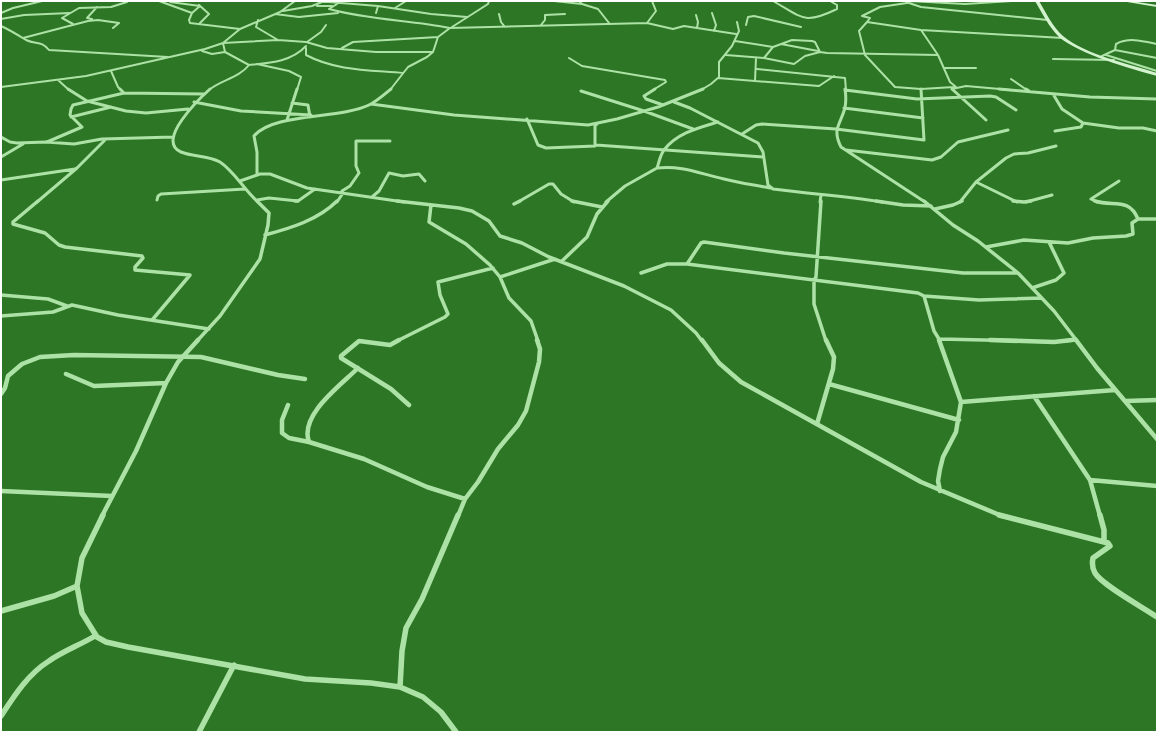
<svg xmlns="http://www.w3.org/2000/svg" width="1158" height="733" font-family="'Titillium Web',sans-serif">
  <style>
    .lines { fill: none; stroke-linecap: round; stroke-linejoin: round }
    .street-far4 { stroke: #ade2a6; stroke-width: 2 }
    .street-far3 { stroke: #ade2a6; stroke-width: 3 }
    .street-far2 { stroke: #ade2a6; stroke-width: 3.5 }
    .street-far1 { stroke: #ade2a6; stroke-width: 4.5 }
    .street { stroke: #ade2a6; stroke-width: 5.5 }
    .secondary { fill: #d2f3ce; fill-rule: evenodd }
  </style>
  <rect width="100%" height="100%" fill="#2d7625"/>
  <g class="lines">
    <path class="street-far4" d="M 159,1 L 192,13 L 189,20 L 190,23 L 240,29
      M 316,1 L 378,6 L 376,13
      M 554,1 L 582,4
      M 579,1 L 582,4 L 598,9 L 609,23
      M 773,1 C 803,18 804,25 837,9 L 837,5 L 830,1
      M 909,1 L 965,4 L 1012,1
      M 170,2 L 200,6 L 192,13
      M 906,2 L 921,7 L 1048,20
      M 34,3 L 42,1
      M 907,3 L 880,7 L 862,16 L 870,18 L 867,22 L 921,30 L 1063,38
      M 337,4 L 329,9 C 369,20 410,20 450,28
      M 199,5 L 209,14 L 200,23
      M 317,6 L 332,6
      M 378,6 L 431,14 L 467,17
      M 395,8 L 406,1
      M 283,11 L 312,6 L 322,2
      M 1,13 L 13,8 L 34,3 L 35,1
      M 712,13 L 716,25 L 714,31
      M 275,14 L 299,17 L 338,13
      M 499,14 L 501,22 L 505,27
      M 696,15 L 698,22 L 697,28
      M 1,19 L 24,15 L 70,13
      M 92,19 L 87,18 L 97,7
      M 258,20 L 256,27 L 278,40
      M 867,22 L 859,31 L 865,55 L 895,87 L 921,89 L 954,87
      M 647,23 L 673,29 L 684,26 L 736,34
      M 73,24 L 62,18 L 79,8 L 111,7 L 127,2
      M 541,25 L 545,20 L 545,15 L 565,14
      M 746,25 L 748,17 L 754,16 L 801,27
      M 1,26 C 10,30 18,35 26,40 C 36,45 41,40 49,50 L 168,57
      M 452,27 L 488,4 L 489,1
      M 921,30 L 938,55 L 950,82 L 956,87
      M 23,38 L 88,21 L 98,20 L 119,23 L 113,28
      M 735,41 L 773,47 L 792,40 L 812,41 L 815,42 L 820,52 L 827,53 L 938,55
      M 307,42 L 321,32 L 326,25
      M 781,44 L 818,51
      M 306,48 L 306,55 C 336,71 370,70 403,73
      M 342,48 L 353,42 L 438,37
      M 1115,50 L 1157,58
      M 202,51 L 212,54 L 225,52
      M 726,55 L 764,58 L 794,64 L 805,56 L 820,52
      M 1106,55 L 1157,71
      M 1102,56 L 1115,50 L 1116,44 C 1129,37 1143,41 1157,44
      M 569,58 L 582,66 L 665,80 L 666,82 L 653,90
      M 764,58 L 773,47
      M 1053,59 L 1114,60
      M 257,64 L 289,71 L 301,77 L 297,90
      M 249,65 C 269,63 291,62 306,46
      M 944,68 L 976,68
      M 757,69 L 845,78 L 846,90
      M 111,71 L 118,87 L 121,90
      M 718,78 L 819,86 L 834,76
      M 1011,79 L 1027,90
      M 58,80 L 69,90
      M 755,81 L 756,58
      M 1,87 L 86,76 L 205,49 L 223,43 L 240,29 L 280,12 L 295,1
      M 209,90 C 221,80 239,78 249,65 L 225,52 L 223,43 L 278,40 L 306,42 L 327,48 L 376,52 L 433,52
      M 390,90 L 408,67 L 427,57 L 433,52 L 438,37 L 450,28 L 647,23 L 656,11 L 652,1
      M 701,90 L 711,84 L 719,77 L 719,62 L 732,46 L 739,31 L 737,22
      M 953,90 L 952,89 L 966,86 L 1011,90"/>
    <path class="street-far3" d="M 68,89 L 87,101 L 126,111 L 146,113 L 188,109
      M 120,89 L 124,93 L 204,94
      M 210,89 C 200,98 155,141 181,152 C 193,157 208,155 220,162 C 235,172 244,190 258,202
      M 655,89 L 644,96 L 646,99 L 663,105
      M 845,89 C 846,95 846,102 845,108 C 840,125 832,129 841,147 L 925,202
      M 952,89 L 986,120
      M 999,89 L 1090,97 L 1157,99
      M 1026,89 L 1029,91
      M 845,90 L 917,99 L 990,96 L 996,97 L 1016,110
      M 581,91 L 644,111 L 693,129
      M 1053,94 L 1062,109 L 1083,123 L 1081,127 L 1055,131
      M 194,102 L 241,111 L 311,115
      M 674,102 L 690,108 L 758,143 L 763,152 L 768,185 L 773,189 C 810,194 846,196 882,202
      M 292,103 L 308,105 L 310,117
      M 371,104 L 454,115 L 588,125 L 617,119 L 658,107 L 703,89
      M 844,108 L 923,118
      M 71,117 L 111,107
      M 527,119 L 538,145 L 546,148 L 595,146 L 595,126 L 598,123
      M 287,120 L 297,89
      M 1083,123 L 1119,128 L 1143,128 L 1157,131
      M 742,134 L 756,125 L 762,124 L 836,129 L 924,140 L 921,89
      M 1,137 L 10,142 L 17,143 L 46,142 L 74,144 L 102,139 L 173,137
      M 47,142 L 82,127 L 70,115 L 71,109 L 73,105 L 124,93
      M 596,145 L 763,157
      M 846,150 L 932,160 L 941,157 L 958,142 L 1008,130
      M 1,157 L 23,144
      M 657,168 C 681,165 701,174 724,179 C 739,183 755,185 770,188
      M 257,175 L 257,152 L 254,136 C 274,112 341,120 371,104 C 378,100 385,94 391,89
      M 1,180 L 75,169
      M 240,181 L 260,174 L 270,174 L 307,188 L 404,202
      M 976,182 L 1017,202
      M 342,191 L 350,186 L 359,173 L 356,166 L 356,141 L 390,141
      M 372,197 L 379,191 L 389,173 L 403,176 L 419,174 L 425,181
      M 157,200 L 158,196 L 161,194 L 245,189
      M 257,200 L 269,198 L 298,201 L 315,189
      M 37,202 L 77,168 L 106,139
      M 337,202 L 343,193
      M 518,202 L 549,184 L 553,184 L 561,194 L 574,202
      M 606,202 L 625,186 L 657,168 C 659,163 660,155 664,150 C 677,133 698,128 718,122
      M 820,202 L 821,195
      M 960,202 L 976,182 L 1006,158 L 1014,154 L 1028,153 L 1056,146
      M 1026,202 L 1052,195
      M 1097,202 L 1091,199 L 1119,181"/>
    <path class="street-far2" d="M 38,201 L 13,222 L 13,224 L 45,233 L 59,245 L 65,247 L 142,256 L 143,258 L 135,267 L 135,270 L 190,275 L 153,319
      M 295,201 L 298,201
      M 397,201 L 459,208 L 472,211 L 489,221 L 500,236 L 522,243 L 549,257 L 624,286 L 671,310 L 696,333 L 702,341
      M 572,201 L 602,207
      M 821,201 L 816,277 L 814,280 L 814,304 L 826,341
      M 876,201 L 903,205 L 931,206
      M 924,201 L 953,225 L 978,241 L 1018,273 L 1054,311 L 1077,341
      M 1013,201 L 1024,202 L 1031,201
      M 1095,201 C 1113,207 1129,197 1138,219
      M 514,204 L 520,201
      M 431,205 L 429,222 L 466,244 L 490,265 L 500,277 L 509,298 L 531,321 L 538,341
      M 935,209 L 953,205 L 962,201
      M 265,235 C 291,228 318,220 337,201
      M 986,247 L 1024,240 L 1068,243 L 1093,238 L 1126,236 L 1133,234 L 1132,223 L 1138,219 L 1157,219
      M 562,261 L 587,237 L 597,214 L 608,201
      M 687,264 L 701,243 L 704,242 L 784,253 L 963,273 L 1018,273
      M 641,273 L 667,264 L 687,264 L 918,293 L 924,296 L 934,331 L 939,339 L 1028,341
      M 500,277 L 555,259
      M 1032,288 L 1056,280 L 1064,273 L 1049,242
      M 1,295 L 48,299 L 67,306
      M 924,296 L 979,300 L 1042,298
      M 1,316 L 53,312 L 72,305 L 118,315 L 209,329
      M 939,339 L 940,341
      M 197,341 L 220,316 L 260,259 L 268,225 L 269,213 L 257,201
      M 359,341 L 362,341
      M 397,341 L 445,317 L 448,314 L 440,295 L 438,282 L 493,268
      M 1061,341 L 1075,340"/>
    <path class="street-far1" d="M 399,340 L 390,345 L 359,341 L 341,356 L 341,358 L 391,389 L 409,405
      M 702,340 L 719,363 L 741,382 L 921,482 L 1002,516
      M 939,340 L 961,402 L 956,432 L 943,457 L 940,469 L 938,481 L 940,491
      M 990,340 L 1054,342 L 1072,340
      M 1076,340 L 1097,368 L 1157,439
      M 358,368 C 341,385 299,415 309,442 L 364,459 L 427,487 L 465,499
      M 66,374 L 94,386 L 166,383
      M 829,384 L 959,420
      M 1,394 L 5,388 L 8,376 L 22,364 L 40,357 L 74,355 L 201,357 L 278,375 L 305,379
      M 1034,396 L 1090,480 L 1100,516
      M 1125,401 L 1157,400
      M 961,402 L 1115,390
      M 288,405 L 282,420 L 282,433 L 289,438 L 309,442
      M 817,424 L 833,369 L 834,357 L 826,340
      M 1090,480 L 1157,486
      M 1,491 L 112,496
      M 102,516 L 136,451 L 166,383 L 178,362 L 198,340
      M 458,516 L 465,499 L 478,482 L 498,449 L 518,425 L 526,411 L 539,362 L 540,349 L 537,340"/>
    <path class="street" d="M 103,515 L 82,558 L 77,586 L 82,613 L 97,637 L 106,642 L 128,647 L 305,679 L 371,683 L 400,687 L 423,697 L 441,712 L 456,732
      M 999,515 L 1108,543 L 1110,546 L 1093,558 C 1092,563 1092,568 1095,573 C 1102,585 1144,608 1157,617
      M 1100,515 L 1104,530 L 1104,541
      M 1,611 L 54,596 L 77,586
      M 400,687 L 402,651 L 406,628 L 422,599 L 458,515
      M 1,716 C 14,696 28,674 49,661 C 63,651 80,645 95,636
      M 199,732 L 234,665"/>
    <path class="secondary" d="M 1035,1 L 1039,1 C 1046,13 1053,27 1063,36 C 1086,55 1129,64 1157,73 L 1157,76 C 1131,69 1079,54 1059,37 C 1049,27 1042,13 1035,1 Z
      M 1121,1 L 1131,1 L 1157,5 L 1157,7 Z"/>
  </g>
  <rect width="1158" height="733" fill="none" stroke="#ffffff" stroke-width="4"/>
</svg>
